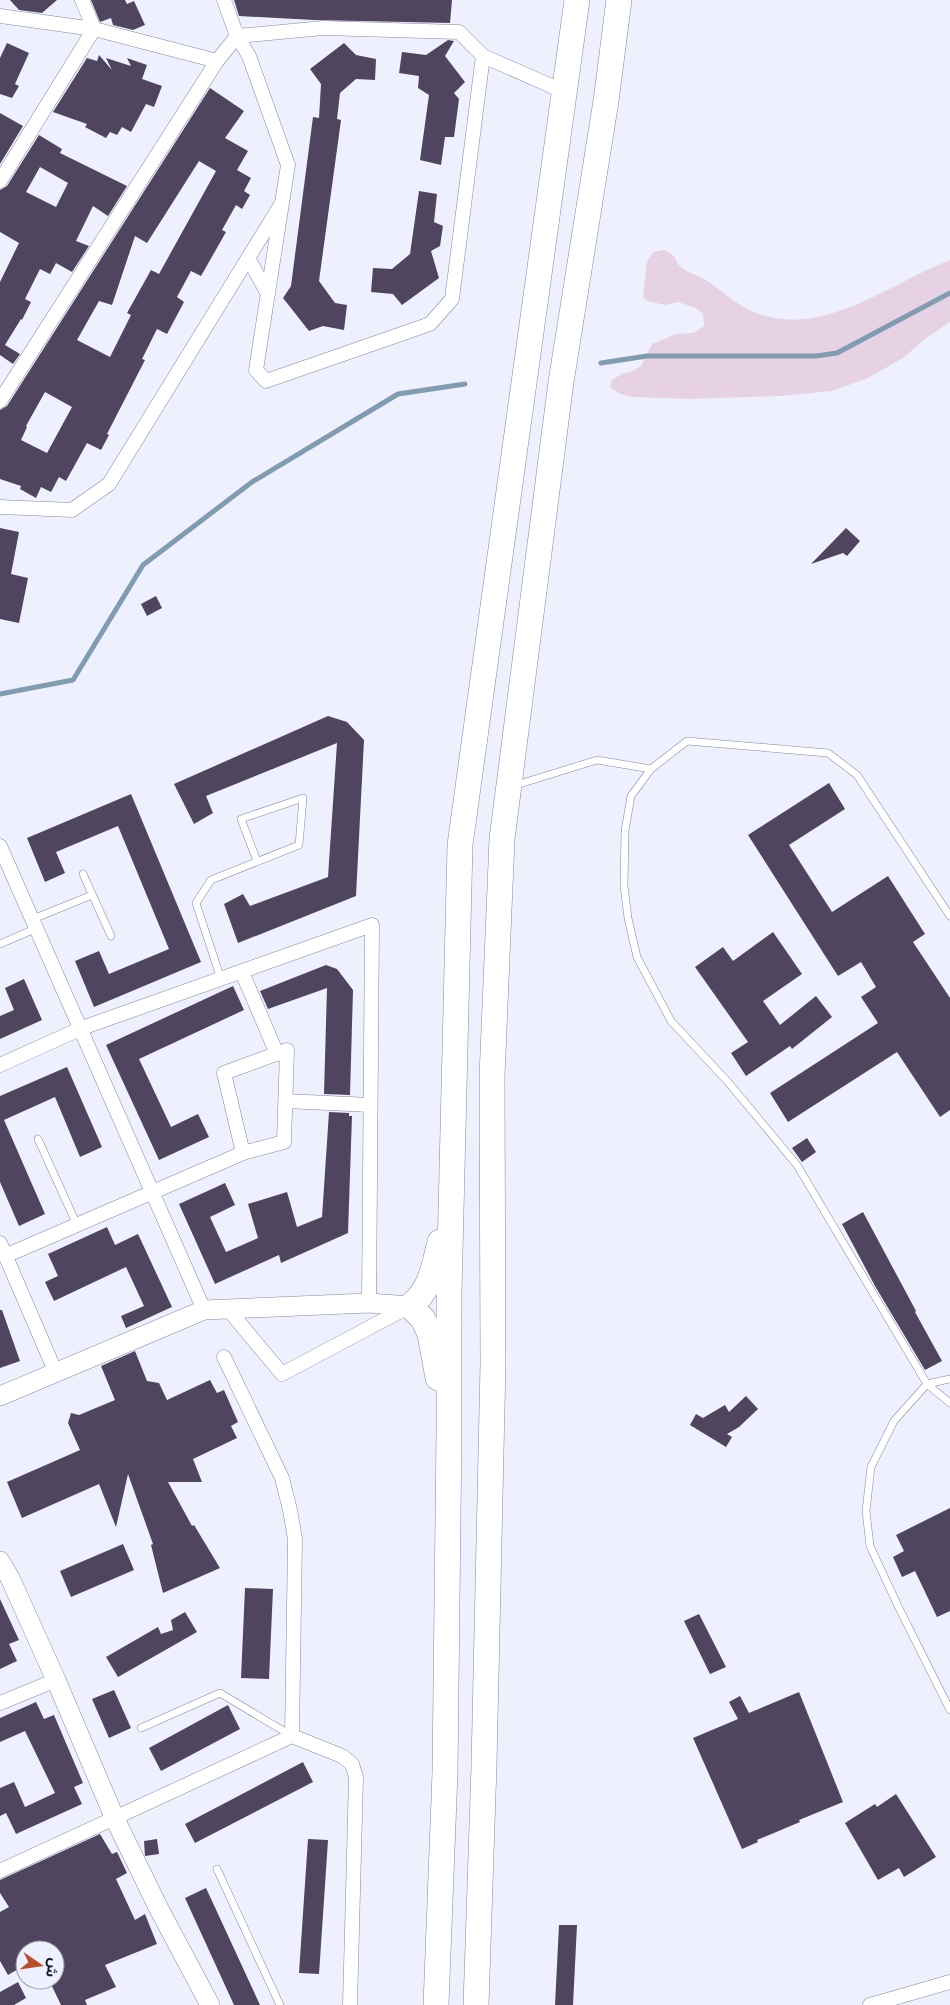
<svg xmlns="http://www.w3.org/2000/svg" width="950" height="2005" font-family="Ubuntu,'Noto Sans Arabic',sans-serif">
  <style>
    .green { fill: #e7d2e5 }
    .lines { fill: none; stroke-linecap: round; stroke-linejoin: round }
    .stream { stroke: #809cb0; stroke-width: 5 }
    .building { fill: #50455f; fill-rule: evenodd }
    .lane-casing { stroke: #8487a5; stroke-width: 8 }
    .street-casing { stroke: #8487a5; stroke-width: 15 }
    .secondary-casing { stroke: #8487a5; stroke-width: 20 }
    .highway-casing { stroke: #8487a5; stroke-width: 26 }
    .lane { stroke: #fff; stroke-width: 7 }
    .street { stroke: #fff; stroke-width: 14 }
    .secondary { stroke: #fff; stroke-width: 19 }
    .highway { stroke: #fff; stroke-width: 25 }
  </style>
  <rect width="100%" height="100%" fill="#eef0fd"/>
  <path class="green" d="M 664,250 C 667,252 671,254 674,256 C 676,259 677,264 680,266 C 687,273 698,275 706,280 C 720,289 732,301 747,309 C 817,344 887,284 950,260 L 950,322 L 926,338 L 903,358 L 868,378 L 832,391 L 780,396 L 689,399 L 634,397 L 620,394 L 610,387 L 612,380 L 623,373 L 631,372 L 641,366 L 652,344 L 676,334 L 694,333 L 704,326 L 703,314 L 696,308 L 678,302 L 665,305 L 647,301 L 643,297 L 647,262 L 653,252 Z"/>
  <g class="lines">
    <path class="stream" d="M 601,363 L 647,356 L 816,356 L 837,353 L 950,293
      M 0,694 L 73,680 L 143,565 L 252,482 L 398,394 L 465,384"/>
  </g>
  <path class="building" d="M 10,0 L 57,0 L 42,13 L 19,10 Z
    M 91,0 L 125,0 L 127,4 L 134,1 L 145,25 L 133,30 L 113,25 L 111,18 L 100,22 Z
    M 234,0 L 452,0 L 450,23 L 314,20 L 239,16 Z
    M 448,40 L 454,41 L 445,56 L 465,82 L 454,93 L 459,99 L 454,137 L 445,137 L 441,165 L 420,160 L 429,95 L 418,88 L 419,76 L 399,73 L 402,52 L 426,55 Z
    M 7,43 L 29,53 L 15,84 L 19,86 L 12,98 L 0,94 L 0,58 Z
    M 344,43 L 356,55 L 376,59 L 375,80 L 356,79 L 340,93 L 337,119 L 341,120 L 319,281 L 335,303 L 347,305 L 344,330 L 323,326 L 309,331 L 283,298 L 291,286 L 313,117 L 319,118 L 321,84 L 310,69 Z
    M 99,55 L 112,70 L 106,58 L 131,66 L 127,58 L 147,65 L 142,79 L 162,86 L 154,107 L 146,104 L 131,132 L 122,127 L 117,135 L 110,132 L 106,138 L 85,127 L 87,124 L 53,112 L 87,58 L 97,61 Z
    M 210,88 L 244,111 L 225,138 L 248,151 L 237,170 L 251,178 L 244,191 L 250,195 L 242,209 L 236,205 L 222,230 L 226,232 L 201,276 L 191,271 L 177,297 L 184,302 L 167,334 L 157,329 L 142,359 L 145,360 L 107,434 L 109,435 L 101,450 L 87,443 L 66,481 L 59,477 L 51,492 L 41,487 L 36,498 L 20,489 L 21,486 L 0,479 L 0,410 L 7,406 ZM 199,161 L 216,171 L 159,274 L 151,270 L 127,313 L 131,315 L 110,357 L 77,340 L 99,301 L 112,305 L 135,236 L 147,243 ZM 45,392 L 72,407 L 47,453 L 21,440 L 27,427 L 26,426 Z
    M 0,113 L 23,126 L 0,164 Z
    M 39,135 L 62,149 L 60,153 L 127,186 L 108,216 L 93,206 L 76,241 L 89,246 L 72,272 L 56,263 L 50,274 L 40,269 L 25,299 L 31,302 L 22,320 L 21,319 L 5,345 L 20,354 L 13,364 L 0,355 L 0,282 L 19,243 L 0,232 L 0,190 L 7,186 ZM 40,167 L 68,183 L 56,207 L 26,192 Z
    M 419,191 L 437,194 L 434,222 L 443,226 L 440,246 L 431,251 L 439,278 L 402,305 L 393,294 L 371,292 L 373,268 L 392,269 L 410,254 Z
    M 0,528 L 19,532 L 11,574 L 28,578 L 19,623 L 0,619 Z
    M 846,528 L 860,541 L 847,556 L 843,553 L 811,564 Z
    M 156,596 L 162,608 L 147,616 L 141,604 Z
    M 328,716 L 347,722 L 364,740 L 356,896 L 238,943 L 224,904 L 243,894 L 250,906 L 328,877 L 337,743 L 206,796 L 213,813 L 194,824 L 174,784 Z
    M 829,783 L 845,809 L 789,845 L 832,912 L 888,876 L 925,934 L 913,942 L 950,998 L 950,1110 L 940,1117 L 897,1052 L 788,1122 L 770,1093 L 878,1023 L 861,997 L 876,987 L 861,962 L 838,976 L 748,835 Z
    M 131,794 L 201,962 L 94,1007 L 75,961 L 99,951 L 109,974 L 169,949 L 118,826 L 56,852 L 65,873 L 45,882 L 27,838 Z
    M 773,932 L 802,974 L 763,1001 L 780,1025 L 816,996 L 832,1017 L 792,1049 L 790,1046 L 746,1076 L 731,1053 L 748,1042 L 695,967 L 723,947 L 733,961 Z
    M 326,965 L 337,969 L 353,990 L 350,1095 L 324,1094 L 327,988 L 268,1009 L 260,991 Z
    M 24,979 L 42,1020 L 0,1039 L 0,1016 L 14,1010 L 5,988 Z
    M 233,986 L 244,1010 L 139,1059 L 171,1127 L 198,1114 L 209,1137 L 159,1160 L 106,1045 Z
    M 67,1067 L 102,1147 L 80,1157 L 55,1097 L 4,1120 L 45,1214 L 19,1226 L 0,1182 L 0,1096 Z
    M 329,1112 L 349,1113 L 349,1116 L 352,1116 L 348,1233 L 281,1263 L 279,1255 L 215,1284 L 179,1204 L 225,1183 L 235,1205 L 210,1217 L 226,1252 L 258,1238 L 248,1204 L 287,1192 L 297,1227 L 322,1217 Z
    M 807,1138 L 816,1152 L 802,1162 L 792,1148 Z
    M 863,1212 L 916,1311 L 915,1312 L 942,1361 L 925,1370 L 875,1286 L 842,1224 Z
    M 107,1227 L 115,1245 L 138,1234 L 172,1307 L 126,1328 L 121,1316 L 144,1306 L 126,1267 L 54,1301 L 45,1282 L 58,1276 L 48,1254 Z
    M 0,1310 L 2,1310 L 20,1361 L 0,1368 Z
    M 135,1351 L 147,1381 L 159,1383 L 167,1400 L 210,1380 L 217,1393 L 224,1390 L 238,1422 L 231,1426 L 237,1438 L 193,1459 L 202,1482 L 168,1482 L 192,1526 L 194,1525 L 220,1568 L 163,1593 L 151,1545 L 153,1544 L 128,1474 L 116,1527 L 99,1484 L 22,1518 L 7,1482 L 80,1450 L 68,1423 L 71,1413 L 79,1415 L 115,1400 L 101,1366 Z
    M 746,1396 L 758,1409 L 739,1427 L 727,1434 L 732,1437 L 726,1447 L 690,1425 L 696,1414 L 703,1418 L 725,1405 L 729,1412 Z
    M 950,1508 L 950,1611 L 937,1617 L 915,1571 L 902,1577 L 893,1557 L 904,1551 L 896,1535 Z
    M 123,1544 L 134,1570 L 71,1597 L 60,1571 Z
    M 245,1588 L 273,1589 L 269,1679 L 241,1678 Z
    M 0,1599 L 19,1640 L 9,1644 L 17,1661 L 0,1669 Z
    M 185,1612 L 197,1632 L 118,1677 L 106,1657 L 158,1627 L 161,1634 L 173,1630 L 171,1620 Z
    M 699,1614 L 726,1667 L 710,1674 L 684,1621 Z
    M 114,1690 L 131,1728 L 109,1738 L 92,1699 Z
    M 799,1692 L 843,1802 L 799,1820 L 800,1822 L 757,1840 L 758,1842 L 742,1849 L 693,1738 L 738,1719 L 729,1702 L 740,1696 L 749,1713 Z
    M 36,1702 L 44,1719 L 54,1715 L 83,1783 L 74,1787 L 82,1804 L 16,1834 L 6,1813 L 0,1816 L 0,1788 L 14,1782 L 25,1807 L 55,1793 L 25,1731 L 0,1742 L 0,1718 Z
    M 228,1705 L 240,1729 L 161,1771 L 149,1748 Z
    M 303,1762 L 313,1782 L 195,1843 L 185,1824 Z
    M 896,1794 L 936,1857 L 904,1877 L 899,1868 L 878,1880 L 845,1823 L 875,1804 L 877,1807 Z
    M 100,1834 L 112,1854 L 117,1852 L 127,1873 L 116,1879 L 135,1920 L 145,1914 L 157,1944 L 105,1965 L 116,1987 L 85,2000 L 87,2005 L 61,2005 L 49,1980 L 55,1980 L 55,1950 L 25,1950 L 25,1965 L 8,1975 L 0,1961 L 0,1912 L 9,1907 L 0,1893 L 0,1880 Z
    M 157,1839 L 159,1854 L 145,1856 L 144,1841 Z
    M 308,1839 L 328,1840 L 319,1974 L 299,1973 Z
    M 206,1888 L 260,2005 L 234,2005 L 185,1898 Z
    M 559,1925 L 577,1925 L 573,2005 L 555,2005 Z
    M 18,1982 L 26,1998 L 14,2005 L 0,2005 L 0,1992 Z"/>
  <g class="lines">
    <g class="lane-casing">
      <path id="lane" d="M 513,786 L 597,760 L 651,769
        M 83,874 L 111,936
        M 950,916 L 857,775 L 828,753 L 687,741 L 651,769 L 631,796 L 625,831 L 624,886 L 628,918 L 637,957 L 671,1021 L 728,1082 L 797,1165 L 927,1384 L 950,1403
        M 33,919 L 92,895
        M 0,944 L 37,928
        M 221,979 L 196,903 L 211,880 L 299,845 L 303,798 L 241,819 L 257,861
        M 38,1139 L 77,1225
        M 950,1379 L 927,1384 L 894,1421 L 871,1467 L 866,1511 L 870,1546 L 898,1606 L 950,1710
        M 141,1728 L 220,1693 L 292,1736
        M 217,1869 L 280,2005"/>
    </g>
    <g class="street-casing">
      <path id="street" d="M 0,16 L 94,29 L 217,61 L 0,401
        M 483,56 L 565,92
        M 217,61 L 237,36 L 323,28 L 459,32 L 483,56 L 452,299 L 430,324 L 266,381 L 256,370 L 282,203
        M 0,181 L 94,29 L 82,0
        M 248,258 L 268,294
        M 0,507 L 72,510 L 109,484 L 282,203 L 288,165 L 249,56 L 237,36 L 224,0
        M 0,846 L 204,1310
        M 242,972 L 277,1054
        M 287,1050 L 284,1142 L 243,1153 L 224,1073 Z
        M 0,1065 L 82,1028 L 372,925 L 369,1303
        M 286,1101 L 370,1105
        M 0,1243 L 56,1373
        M 5,1256 L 243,1153
        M 227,1308 L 282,1374 L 410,1306
        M 224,1357 L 282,1478 L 290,1510 L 295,1539 L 292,1736 L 342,1756 L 352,1764 L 356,1777 L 350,2005
        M 0,1703 L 56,1680
        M 0,1871 L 292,1736
        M 870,2005 L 950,1982"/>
    </g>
    <g class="secondary-casing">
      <path id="secondary" d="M 0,1396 L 204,1310 L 369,1303 L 410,1306
        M 0,1561 L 10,1578 L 56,1680 L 115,1819 L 158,1907 L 210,2005"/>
    </g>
    <g class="highway-casing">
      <path id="highway" d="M 438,1378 L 430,1334 L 423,1319 L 410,1306 C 431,1291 434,1265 440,1242
        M 436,2005 L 445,1772 L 449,1432 L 449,1293 L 460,845 L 577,0
        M 476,2005 L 484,1765 L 493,1364 L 492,1077 L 502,839 L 561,382 L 606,101 L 619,0"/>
    </g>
    <use href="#lane" class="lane"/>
    <use href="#street" class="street"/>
    <use href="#secondary" class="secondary"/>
    <use href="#highway" class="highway"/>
  </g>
  <g transform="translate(40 1965) rotate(103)"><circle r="24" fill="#eef0fd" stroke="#999ba7"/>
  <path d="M0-4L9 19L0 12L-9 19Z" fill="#b75029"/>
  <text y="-8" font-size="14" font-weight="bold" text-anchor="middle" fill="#1a1b26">ش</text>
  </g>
</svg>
